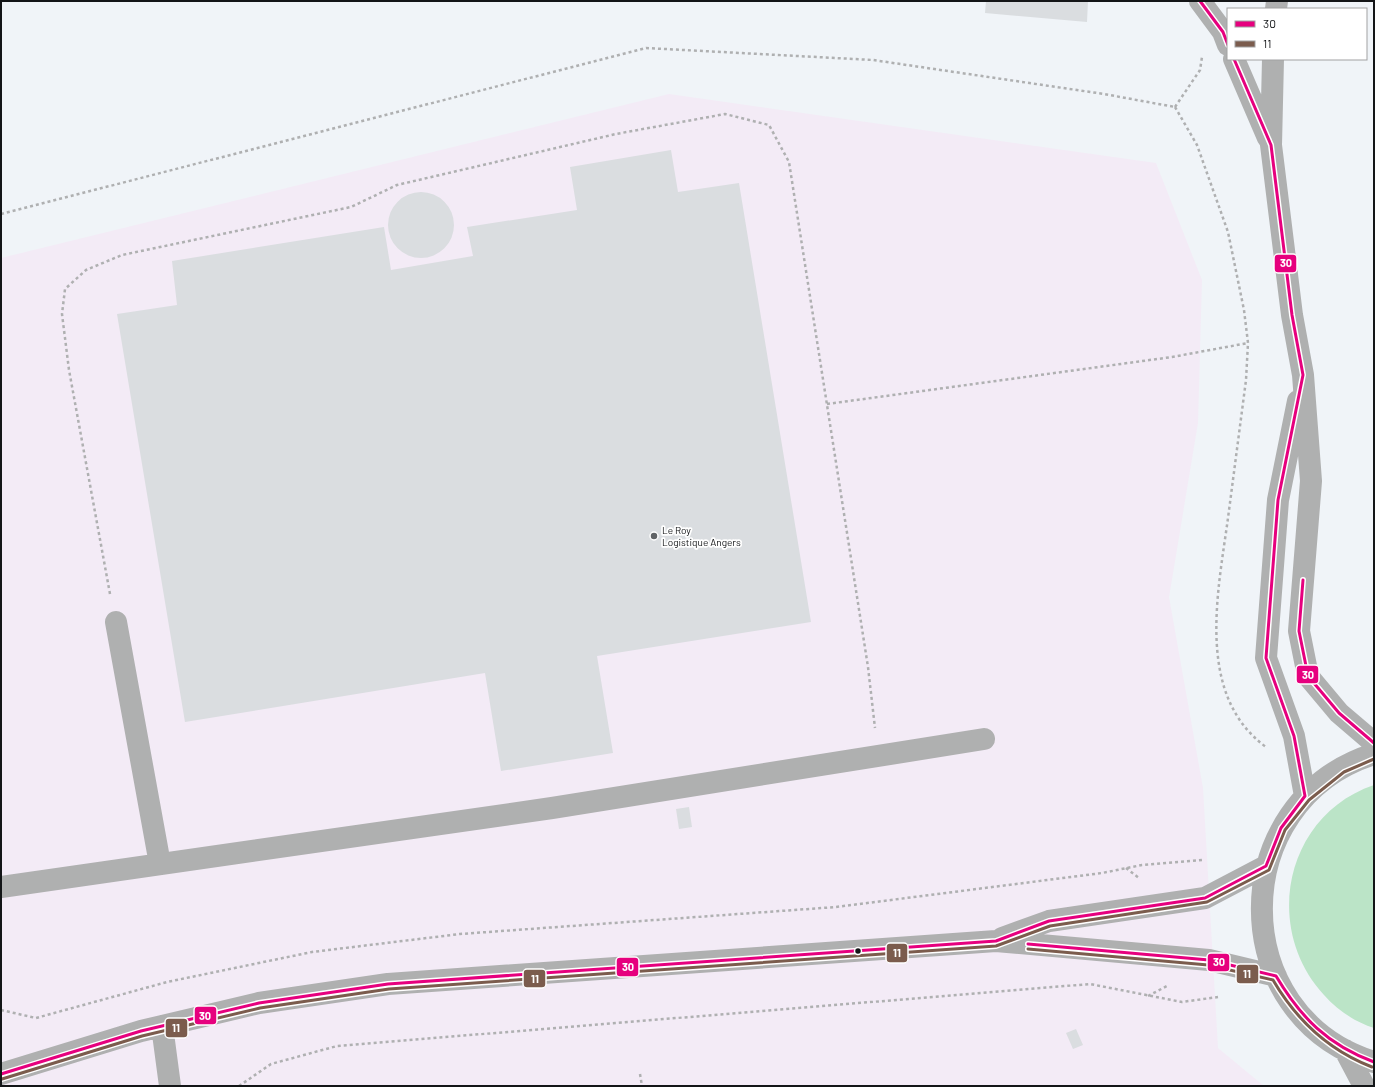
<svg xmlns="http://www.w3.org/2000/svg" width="1375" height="1087" font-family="Barlow,sans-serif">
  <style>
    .industrial { fill: #f3ebf6 }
    .green { fill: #bbe4c7 }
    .building { fill: #dadde0 }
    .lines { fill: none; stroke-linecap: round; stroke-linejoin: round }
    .path { stroke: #afb0b1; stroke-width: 2.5; stroke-dasharray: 3 3; stroke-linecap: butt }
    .minor { stroke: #afb0b0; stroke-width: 22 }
    .bus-1-casing { stroke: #fff; stroke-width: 6 }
    .bus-2-casing { stroke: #fff; stroke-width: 6 }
    .bus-1 { stroke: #e6007e; stroke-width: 3 }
    .bus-2 { stroke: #7b5c4d; stroke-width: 3 }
    .poi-dot { fill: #606366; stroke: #fff; stroke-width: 1.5 }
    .bus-dot { fill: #131517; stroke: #fff; stroke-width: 1.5 }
    .labels { text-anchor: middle; stroke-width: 3.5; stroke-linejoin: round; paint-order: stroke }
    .poi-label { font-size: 10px; fill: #131517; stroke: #fff; text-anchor: start }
    .line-badge { stroke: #fff; stroke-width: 1.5 }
    .badge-label { font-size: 11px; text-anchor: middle; font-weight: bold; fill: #fff }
  </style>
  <rect width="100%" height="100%" fill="#f0f4f8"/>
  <path class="industrial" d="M 669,94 L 1156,163 L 1202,280 L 1198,423 L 1169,597 L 1203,788 L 1218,1048 L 1264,1086 L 1,1086 L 1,258 Z"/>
  <path class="green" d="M 1374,785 L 1374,1028 C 1355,1022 1337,1010 1324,995 C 1262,928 1285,815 1374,785 Z"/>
  <path class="building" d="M 986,1 L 1088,1 L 1087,22 L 985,13 Z
    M 671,150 L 678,192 L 739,183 L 811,622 L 597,656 L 613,753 L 501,771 L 485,673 L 185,722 L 117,314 L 177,305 L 172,261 L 384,227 L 391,270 L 473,256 L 467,227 L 577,210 L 570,167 Z
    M388 225a33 33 0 1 1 66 0a33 33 0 1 1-66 0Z
    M 689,807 L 692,827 L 679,829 L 676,809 Z
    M 1076,1029 L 1083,1045 L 1073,1049 L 1066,1033 Z"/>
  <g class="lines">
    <path class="path" d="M 1175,107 L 1197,145 L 1228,232 L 1244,310 L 1248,343 L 1246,380 C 1240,426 1234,472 1228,518 C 1218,592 1195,695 1266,747
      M 1175,107 L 1200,70 L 1202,57
      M 1,214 L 646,48 L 873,60 L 1104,94 L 1175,107
      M 827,404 L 1172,357 L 1248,343
      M 110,594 L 69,370 L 62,314 L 65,289 L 86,270 L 122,255 L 351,207 L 397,185 L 616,134 L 725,114 L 769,125 L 789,162 L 868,667 L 875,728
      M 1126,868 L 1139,878
      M 1148,996 L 1167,986
      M 1,1010 L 36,1018 L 167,982 L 312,952 L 460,934 L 836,907 L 1102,873 L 1142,865 L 1203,860
      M 640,1074 L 642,1086
      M 239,1086 L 271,1064 L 337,1046 L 1090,984 L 1182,1002 L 1218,997"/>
    <path class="minor" d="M 1200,1 L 1223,32 L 1228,45
      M 1276,9 L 1277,1
      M 1234,59 L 1268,138
      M 1273,59 L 1271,145 L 1292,315 L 1303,375 L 1311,481 L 1299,631 L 1308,676 L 1339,713 L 1374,743
      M 1298,401 L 1278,500 L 1266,658 L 1294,736 L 1305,796
      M 116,622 L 160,864
      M 1374,754 C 1225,801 1224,1016 1374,1062
      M 1,887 L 552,808 L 984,739
      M 1002,938 L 1049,921 L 1205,898 L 1266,866
      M 162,1026 L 170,1086
      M 1345,1050 L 1364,1086
      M 1,1074 L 141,1031 L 259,1003 L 388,984 L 996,941 L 1209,960 L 1276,976"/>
    <g class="bus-1-casing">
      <path id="bus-1" d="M 1200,1 L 1223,32 L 1228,45
        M 1303,580 L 1299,631 L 1308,676 L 1339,713 L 1374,743
        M 1028,944 L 1209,960 L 1276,976 C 1301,1018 1328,1045 1374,1062
        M 1,1074 L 141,1031 L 259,1003 L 388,984 L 996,941 L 1049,921 L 1205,898 L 1266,866 L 1281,828 L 1305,796 L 1294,736 L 1266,658 L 1278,500 L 1303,375 L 1292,315 L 1271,145 L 1234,59"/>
    </g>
    <g class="bus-2-casing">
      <path id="bus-2" d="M 1028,949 L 1208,965 L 1273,980 C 1297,1021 1328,1050 1372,1067
        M 2,1079 L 142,1036 L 260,1008 L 389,989 L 996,946 L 1050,926 L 1207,902 L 1269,870 L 1285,830 L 1309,800 L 1344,772 L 1374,759"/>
    </g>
    <use href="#bus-1" class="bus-1"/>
    <use href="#bus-2" class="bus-2"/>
  </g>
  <circle class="poi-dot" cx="654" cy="536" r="4"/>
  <circle class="bus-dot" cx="858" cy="951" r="3.5"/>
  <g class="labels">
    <g class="poi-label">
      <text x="662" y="534">Le Roy<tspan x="662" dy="12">Logistique Angers</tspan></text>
    </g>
  </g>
  <g class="line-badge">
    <rect x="1274" y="254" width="23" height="19" rx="4" fill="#e6007e"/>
    <rect x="1296" y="665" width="23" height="19" rx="4" fill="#e6007e"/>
    <rect x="886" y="943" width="22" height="20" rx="4" fill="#7b5c4d"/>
    <rect x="1207" y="953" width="23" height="19" rx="4" fill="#e6007e"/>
    <rect x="616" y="957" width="23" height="20" rx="4" fill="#e6007e"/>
    <rect x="1236" y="964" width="23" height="20" rx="4" fill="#7b5c4d"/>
    <rect x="523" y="969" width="23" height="19" rx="4" fill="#7b5c4d"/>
    <rect x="194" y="1006" width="23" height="19" rx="4" fill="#e6007e"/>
    <rect x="165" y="1018" width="23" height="20" rx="4" fill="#7b5c4d"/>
  </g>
  <g class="badge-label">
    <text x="1286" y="267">30</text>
    <text x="1308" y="679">30</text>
    <text x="897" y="957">11</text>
    <text x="1219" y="966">30</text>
    <text x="628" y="971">30</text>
    <text x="1247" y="978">11</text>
    <text x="535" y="983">11</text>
    <text x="205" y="1020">30</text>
    <text x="176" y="1032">11</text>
  </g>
  <rect width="1375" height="1087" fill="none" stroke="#131517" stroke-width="4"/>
  <rect x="1227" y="8" width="140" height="52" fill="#ffffff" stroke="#a1a1a2"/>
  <rect x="1235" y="21" width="20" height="6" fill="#e6007e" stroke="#a1a1a2"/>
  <text x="1263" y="28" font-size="12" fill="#131517">30</text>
  <rect x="1235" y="41" width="20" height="6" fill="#7b5c4d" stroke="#a1a1a2"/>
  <text x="1263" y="48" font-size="12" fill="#131517">11</text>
</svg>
